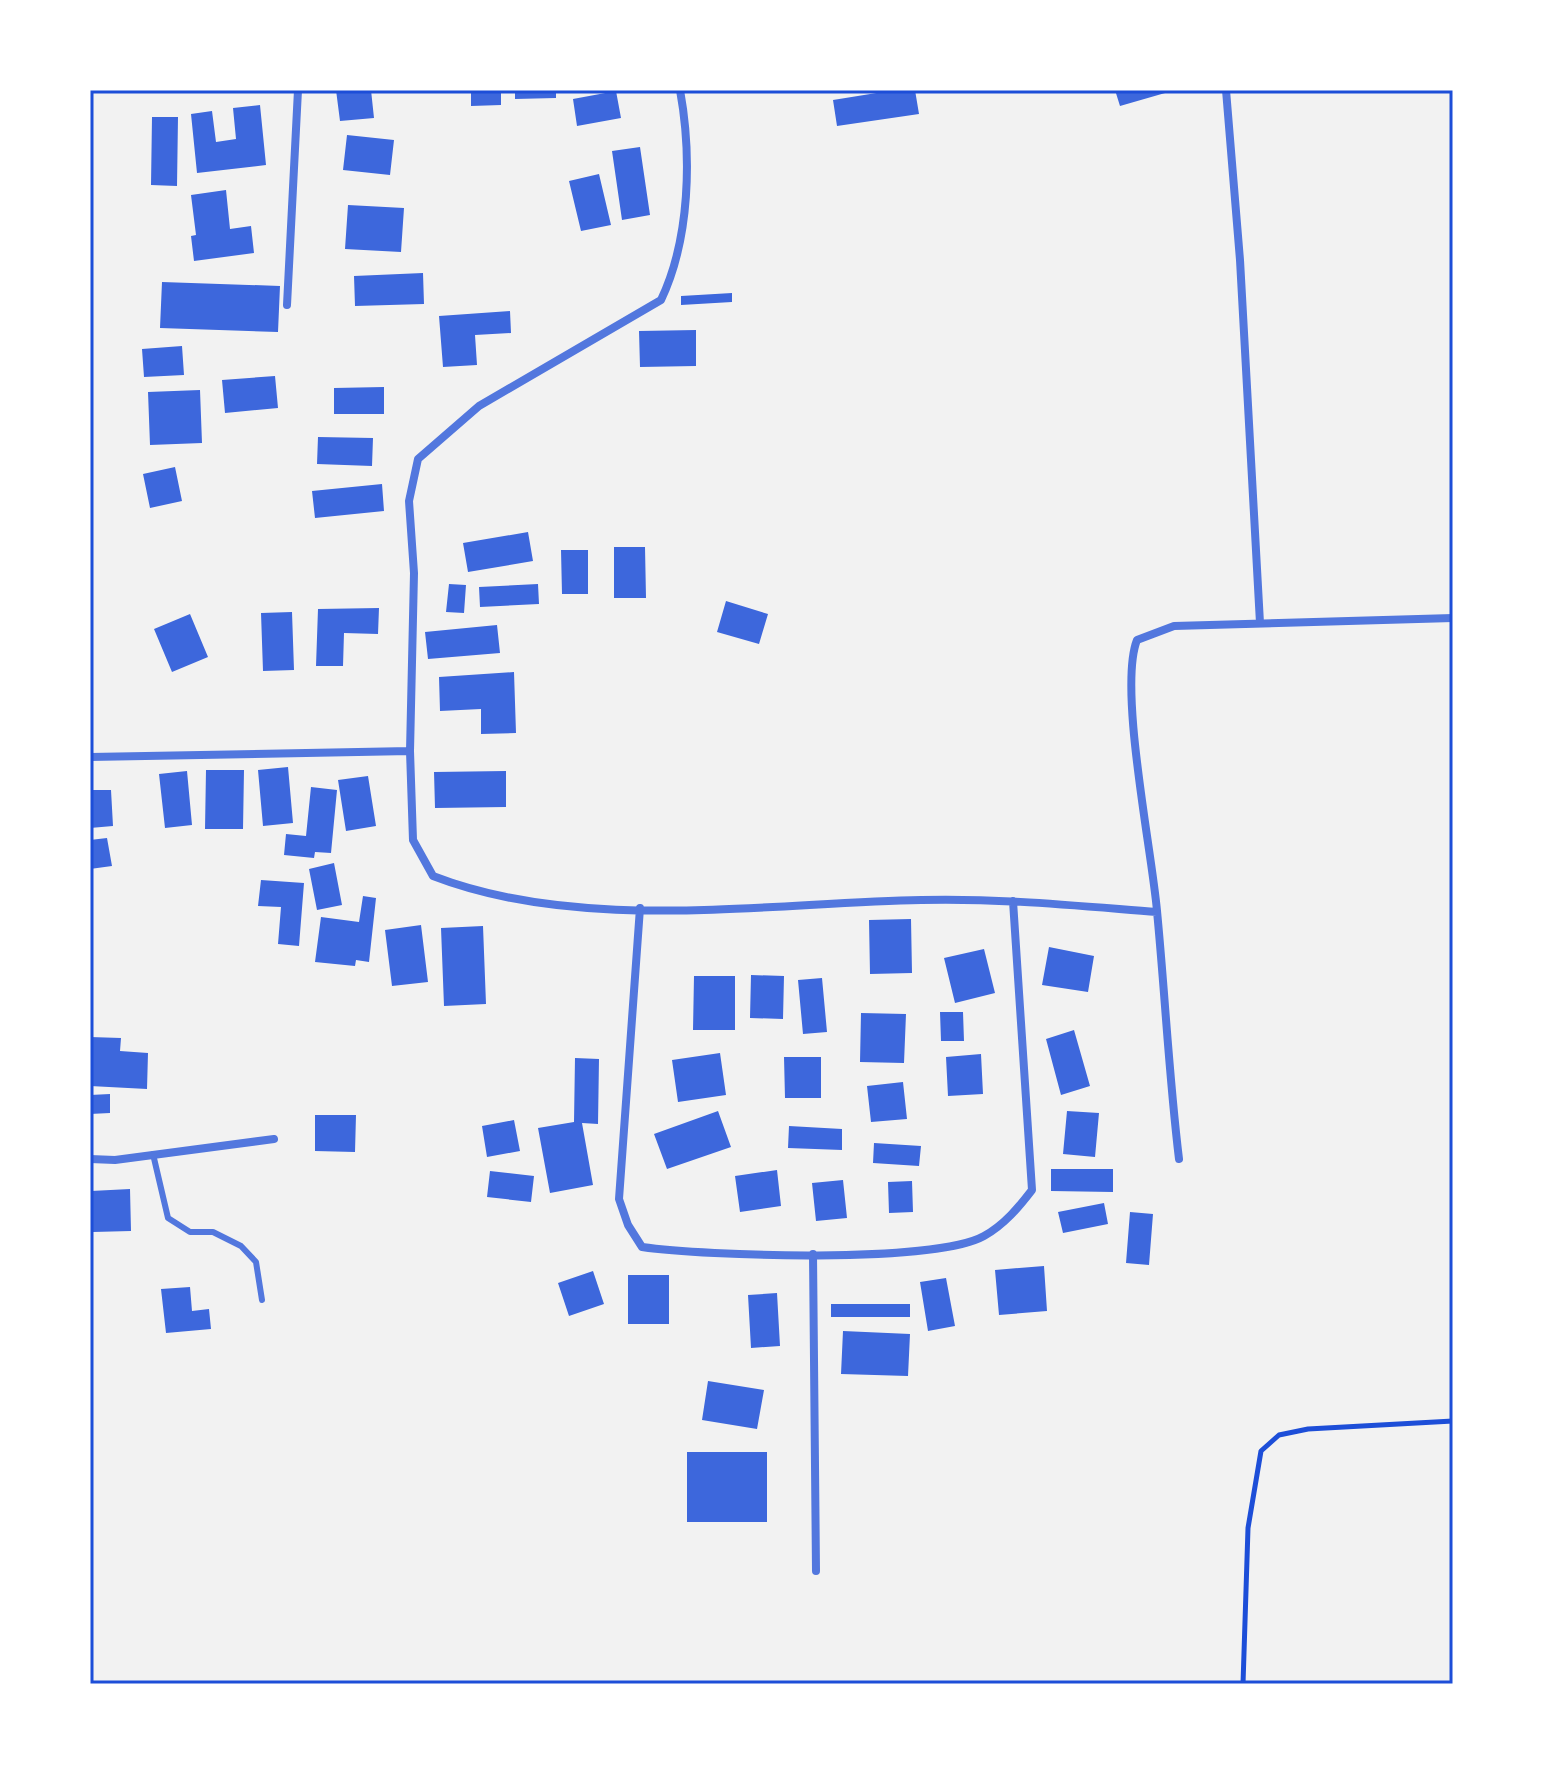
<svg xmlns="http://www.w3.org/2000/svg" width="1543" height="1774" font-family="'Titillium Web',sans-serif">
  <style>
    .building { fill: #3d67dc }
    .lines { fill: none; stroke-linecap: round; stroke-linejoin: round }
    .path { stroke: #1d4ed8; stroke-width: 5 }
    .service { stroke: #5277de; stroke-width: 6 }
    .minor { stroke: #5277de; stroke-width: 8 }
    .neatline { fill: none; stroke: #1d4ed8; stroke-width: 3 }
  </style>
  <rect width="100%" height="100%" fill="#f2f2f2"/>
  <path class="building" d="M 336,90 L 371,90 L 374,118 L 340,121 Z
    M 471,90 L 501,90 L 501,105 L 471,106 Z
    M 515,90 L 556,90 L 556,98 L 515,99 Z
    M 895,90 L 915,90 L 919,114 L 837,126 L 833,100 Z
    M 1115,90 L 1172,90 L 1172,91 L 1120,106 Z
    M 616,91 L 621,118 L 577,126 L 573,99 Z
    M 260,105 L 266,165 L 197,173 L 191,114 L 212,111 L 216,142 L 236,139 L 233,108 Z
    M 152,117 L 178,117 L 177,186 L 151,185 Z
    M 347,135 L 394,140 L 390,175 L 343,170 Z
    M 640,147 L 650,215 L 622,220 L 612,151 Z
    M 599,174 L 611,225 L 581,231 L 569,181 Z
    M 226,190 L 230,229 L 251,226 L 254,253 L 194,261 L 191,236 L 196,235 L 191,195 Z
    M 348,205 L 404,208 L 401,252 L 345,249 Z
    M 423,273 L 424,304 L 355,306 L 354,276 Z
    M 162,282 L 280,286 L 278,332 L 160,328 Z
    M 732,293 L 732,302 L 681,305 L 681,296 Z
    M 510,311 L 511,333 L 475,335 L 477,365 L 443,367 L 439,316 Z
    M 696,330 L 696,366 L 640,367 L 639,331 Z
    M 182,346 L 184,375 L 144,377 L 142,349 Z
    M 275,376 L 278,408 L 225,413 L 222,380 Z
    M 384,387 L 384,414 L 334,414 L 334,388 Z
    M 200,390 L 202,443 L 150,445 L 148,392 Z
    M 318,437 L 373,438 L 372,466 L 317,464 Z
    M 175,467 L 182,501 L 150,508 L 143,474 Z
    M 382,484 L 384,511 L 315,518 L 312,491 Z
    M 528,532 L 533,561 L 468,572 L 463,543 Z
    M 614,547 L 645,547 L 646,598 L 614,598 Z
    M 561,550 L 588,550 L 588,594 L 562,594 Z
    M 449,584 L 466,585 L 464,613 L 446,612 Z
    M 538,584 L 539,604 L 480,607 L 479,587 Z
    M 726,601 L 768,614 L 759,644 L 717,632 Z
    M 379,608 L 378,634 L 344,633 L 343,666 L 316,666 L 318,609 Z
    M 292,612 L 294,670 L 263,671 L 261,613 Z
    M 190,614 L 208,657 L 172,672 L 154,629 Z
    M 497,625 L 500,653 L 428,659 L 425,632 Z
    M 514,672 L 516,733 L 481,734 L 481,709 L 440,711 L 439,677 Z
    M 288,767 L 293,823 L 263,826 L 258,770 Z
    M 206,770 L 244,770 L 243,829 L 205,829 Z
    M 187,771 L 192,825 L 165,828 L 159,774 Z
    M 506,771 L 506,807 L 435,808 L 434,772 Z
    M 368,776 L 376,826 L 346,831 L 338,780 Z
    M 311,787 L 337,790 L 331,853 L 315,852 L 314,858 L 284,855 L 286,834 L 306,836 Z
    M 90,790 L 111,790 L 113,826 L 90,828 Z
    M 107,838 L 112,866 L 90,869 L 90,840 Z
    M 334,863 L 342,905 L 317,910 L 309,869 Z
    M 261,880 L 304,883 L 299,946 L 278,944 L 281,907 L 258,906 Z
    M 363,896 L 376,898 L 369,962 L 356,960 L 355,966 L 315,962 L 321,917 L 359,922 Z
    M 911,919 L 912,973 L 870,974 L 869,920 Z
    M 421,925 L 428,982 L 392,986 L 385,930 Z
    M 483,926 L 486,1004 L 444,1006 L 441,928 Z
    M 1049,947 L 1094,956 L 1088,992 L 1042,985 Z
    M 984,949 L 995,993 L 955,1003 L 944,958 Z
    M 751,975 L 784,976 L 783,1019 L 750,1018 Z
    M 694,976 L 735,976 L 735,1030 L 693,1030 Z
    M 822,978 L 827,1032 L 803,1034 L 798,980 Z
    M 940,1012 L 963,1012 L 964,1041 L 941,1041 Z
    M 861,1013 L 906,1014 L 904,1063 L 860,1062 Z
    M 1074,1030 L 1090,1086 L 1061,1095 L 1046,1039 Z
    M 90,1037 L 121,1038 L 120,1051 L 148,1053 L 147,1089 L 90,1086 Z
    M 720,1053 L 726,1095 L 678,1102 L 672,1060 Z
    M 981,1054 L 983,1094 L 948,1096 L 946,1057 Z
    M 784,1057 L 821,1057 L 821,1098 L 785,1098 Z
    M 575,1058 L 599,1059 L 598,1124 L 582,1123 L 593,1185 L 550,1193 L 538,1128 L 574,1122 Z
    M 903,1082 L 907,1119 L 871,1122 L 867,1086 Z
    M 110,1094 L 110,1113 L 90,1114 L 90,1095 Z
    M 718,1111 L 731,1147 L 667,1169 L 654,1134 Z
    M 1067,1111 L 1099,1113 L 1095,1157 L 1063,1154 Z
    M 315,1115 L 356,1115 L 355,1152 L 315,1151 Z
    M 514,1120 L 520,1151 L 487,1157 L 482,1126 Z
    M 789,1126 L 842,1129 L 842,1150 L 788,1148 Z
    M 874,1143 L 921,1146 L 919,1166 L 873,1163 Z
    M 1051,1169 L 1113,1169 L 1113,1192 L 1051,1191 Z
    M 777,1170 L 781,1206 L 740,1212 L 735,1176 Z
    M 490,1171 L 534,1176 L 531,1202 L 487,1197 Z
    M 843,1180 L 847,1218 L 816,1221 L 812,1183 Z
    M 912,1181 L 913,1212 L 889,1213 L 888,1182 Z
    M 130,1189 L 131,1231 L 93,1232 L 91,1191 Z
    M 1104,1203 L 1108,1224 L 1063,1233 L 1058,1212 Z
    M 1130,1212 L 1153,1214 L 1149,1265 L 1126,1263 Z
    M 1044,1266 L 1047,1311 L 999,1315 L 995,1270 Z
    M 593,1271 L 604,1304 L 569,1316 L 558,1283 Z
    M 628,1275 L 669,1275 L 669,1324 L 628,1324 Z
    M 946,1278 L 955,1326 L 928,1331 L 920,1282 Z
    M 190,1287 L 192,1311 L 209,1309 L 211,1329 L 166,1333 L 161,1289 Z
    M 777,1293 L 780,1346 L 751,1348 L 748,1295 Z
    M 831,1304 L 910,1304 L 910,1317 L 831,1317 Z
    M 843,1331 L 910,1334 L 908,1376 L 841,1374 Z
    M 708,1381 L 764,1390 L 757,1429 L 702,1420 Z
    M 687,1452 L 767,1452 L 767,1522 L 687,1522 Z"/>
  <g class="lines">
    <path class="path" d="M 1243,1684 L 1248,1528 L 1261,1451 L 1279,1435 L 1308,1429 L 1453,1421"/>
    <path class="service" d="M 153,1154 L 168,1218 L 190,1232 L 213,1232 L 241,1246 L 256,1262 L 262,1300"/>
    <path class="minor" d="M 680,90 C 692,156 690,239 661,300 L 479,406 L 418,459 L 409,501 L 414,573 L 410,751 L 413,840 L 433,876 C 580,933 765,903 921,900 C 1000,898 1079,906 1157,912
      M 1226,90 L 1240,260 L 1260,623
      M 287,305 L 298,90
      M 90,757 L 410,751
      M 640,908 L 619,1199 L 628,1225 L 642,1247 C 704,1256 934,1264 984,1236 C 1004,1225 1019,1207 1032,1190 L 1013,901
      M 90,1159 L 115,1160 L 274,1139
      M 1179,1159 C 1169,1077 1165,994 1157,911 C 1152,851 1118,688 1137,640 L 1174,626 L 1453,618
      M 813,1254 L 816,1571"/>
  </g>
  <rect width="1543" height="1774" fill="none" stroke="#ffffff" stroke-width="184"/>
  <rect x="92" y="92" width="1359" height="1590" class="neatline"/>
</svg>
